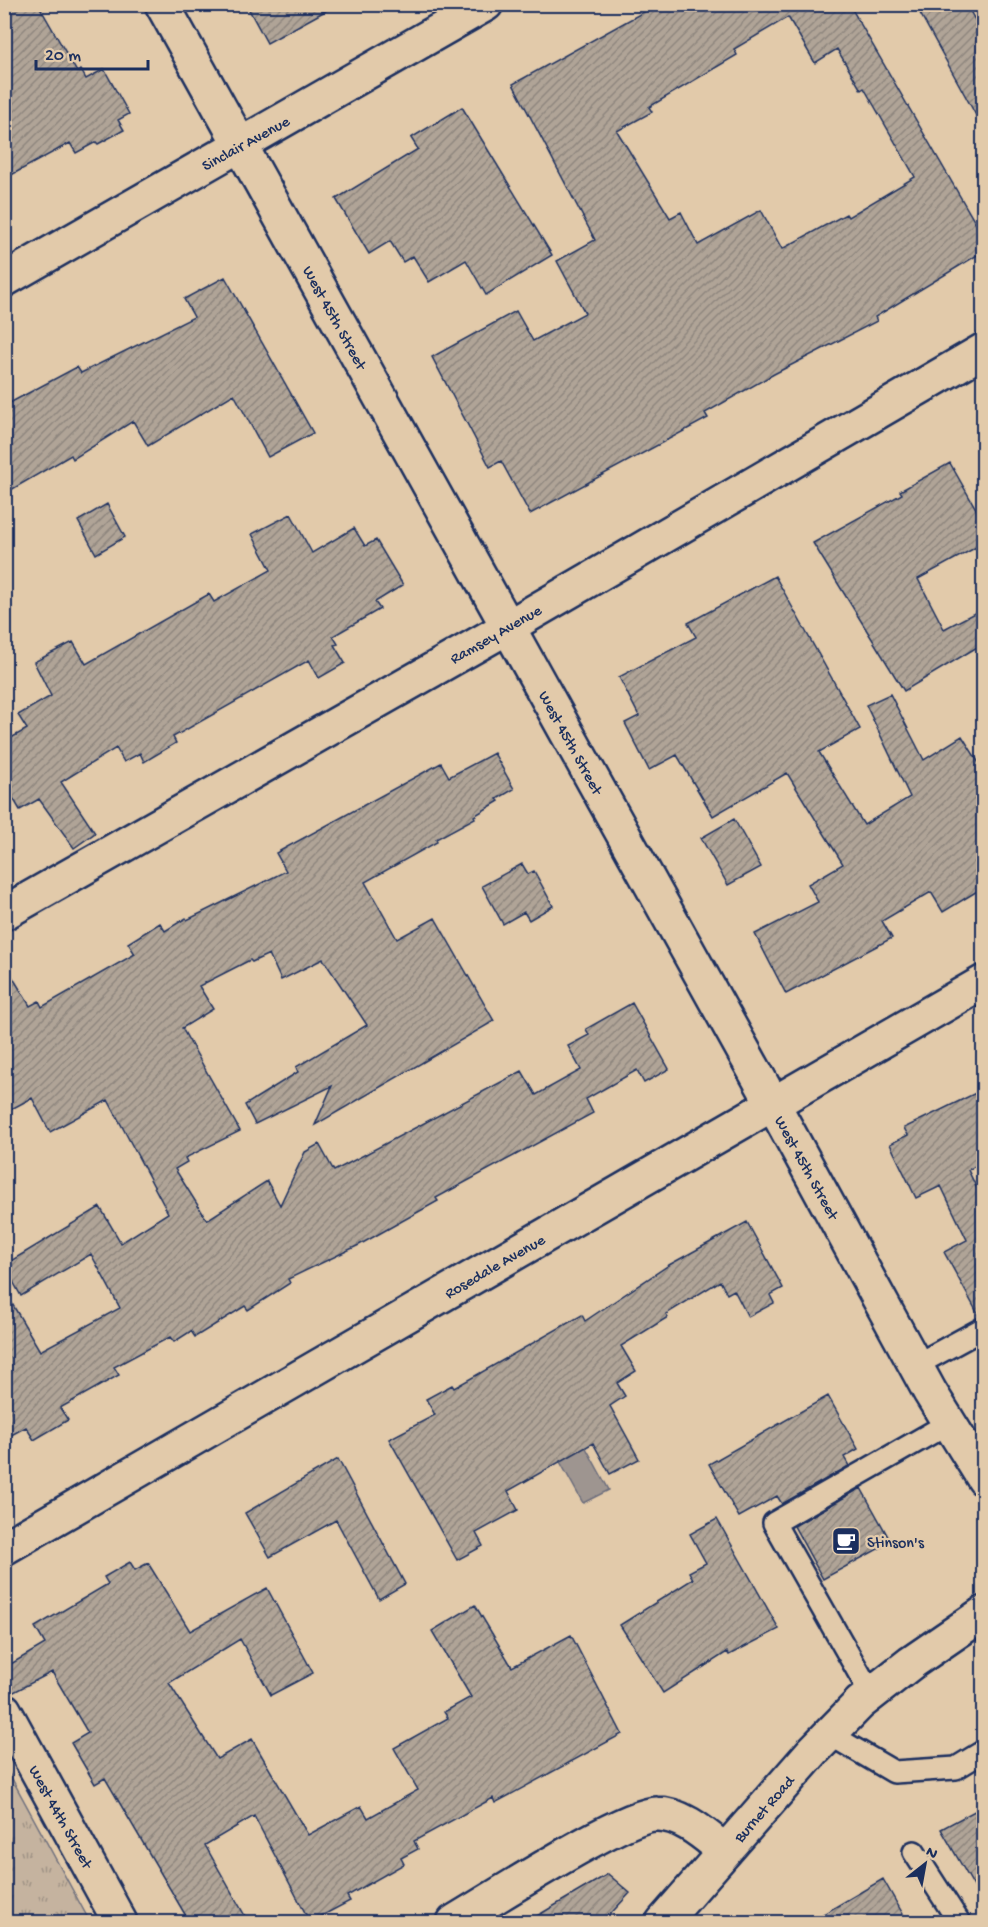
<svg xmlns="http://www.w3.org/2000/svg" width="988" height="1927" font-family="'Gochi Hand',sans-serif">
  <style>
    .grass { fill: url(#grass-tufts); stroke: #70717e; stroke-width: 1.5 }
    .water { fill: #9e9590; stroke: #6a6c7c; stroke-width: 1.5 }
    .building { fill: url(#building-hatch); stroke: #1b2f5e; stroke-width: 1.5; fill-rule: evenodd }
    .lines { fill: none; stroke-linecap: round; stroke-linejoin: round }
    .lane-casing { stroke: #1b2f5e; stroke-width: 26 }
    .street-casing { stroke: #1b2f5e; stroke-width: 38 }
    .secondary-casing { stroke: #1b2f5e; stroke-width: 38 }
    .lane { stroke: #e2caaa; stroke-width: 21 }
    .street { stroke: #e2caaa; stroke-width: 33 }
    .secondary { stroke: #e2caaa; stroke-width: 33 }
    .labels { text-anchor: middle; stroke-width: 4.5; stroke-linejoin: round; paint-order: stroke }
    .street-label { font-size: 16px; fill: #1b2f5e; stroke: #e2caaa }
    .poi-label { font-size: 16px; fill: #1b2f5e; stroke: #e2caaa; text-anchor: start }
  </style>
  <defs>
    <pattern id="grass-tufts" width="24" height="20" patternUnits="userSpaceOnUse" patternTransform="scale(1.5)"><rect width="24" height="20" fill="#c5b39f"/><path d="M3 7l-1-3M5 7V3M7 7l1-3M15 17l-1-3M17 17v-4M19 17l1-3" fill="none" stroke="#9f9285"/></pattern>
    <pattern id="building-hatch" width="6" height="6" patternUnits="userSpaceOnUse" patternTransform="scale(1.5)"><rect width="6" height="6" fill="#b0a497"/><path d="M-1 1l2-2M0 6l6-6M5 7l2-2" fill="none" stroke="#8e867e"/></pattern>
  </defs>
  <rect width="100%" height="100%" fill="#e2caaa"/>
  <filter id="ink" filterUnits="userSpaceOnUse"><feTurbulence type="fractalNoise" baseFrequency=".0167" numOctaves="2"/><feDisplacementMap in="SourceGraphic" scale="12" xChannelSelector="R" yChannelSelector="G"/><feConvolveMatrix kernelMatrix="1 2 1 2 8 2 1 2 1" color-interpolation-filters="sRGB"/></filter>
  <g filter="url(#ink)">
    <path class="grass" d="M 5,1766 L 90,1922 L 5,1922 Z"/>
    <path class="water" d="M 579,1435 L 609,1490 L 583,1503 L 553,1449 Z"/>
    <path class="building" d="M 4,4 L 38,4 L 77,72 L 81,70 L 86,79 L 104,69 L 129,114 L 118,120 L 124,130 L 98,144 L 96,142 L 76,153 L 70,143 L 4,179 Z
      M 246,4 L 338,4 L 267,43 Z
      M 658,4 L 849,4 L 984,238 L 984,251 L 875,317 L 877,321 L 774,374 L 705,413 L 708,418 L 530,514 L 501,461 L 490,467 L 432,357 L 516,311 L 533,341 L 585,313 L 557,261 L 595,240 L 513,84 ZM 788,17 L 815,63 L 837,49 L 861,90 L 864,88 L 915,177 L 848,217 L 846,214 L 782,249 L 761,210 L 698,245 L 681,212 L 670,218 L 617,131 L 652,112 L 649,107 L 737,55 L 734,49 Z
      M 915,4 L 966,4 L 984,36 L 984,130 Z
      M 462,107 L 552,255 L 486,295 L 466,260 L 429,282 L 413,256 L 403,262 L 390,241 L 369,254 L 336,199 L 418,149 L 411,138 Z
      M 225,277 L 313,433 L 268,457 L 234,394 L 148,446 L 133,421 L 73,459 L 71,455 L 4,494 L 4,406 L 77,367 L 81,373 L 194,317 L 184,299 Z
      M 950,463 L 984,523 L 984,543 L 918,579 L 944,629 L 984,608 L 984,643 L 904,691 L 813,543 L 902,494 L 900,491 Z
      M 107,504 L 125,537 L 96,554 L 78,521 Z
      M 291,514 L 312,553 L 354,528 L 365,546 L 376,540 L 403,585 L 375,602 L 380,609 L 333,636 L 338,644 L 334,645 L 345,663 L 319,678 L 309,660 L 173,737 L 176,743 L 144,762 L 140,753 L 124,762 L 116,748 L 61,782 L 95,833 L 74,848 L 39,799 L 20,810 L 13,798 L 4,802 L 4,742 L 27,729 L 18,715 L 51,696 L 34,662 L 73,642 L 86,664 L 209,594 L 214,602 L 271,570 L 252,534 Z
      M 775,576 L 860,729 L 819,752 L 864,825 L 910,797 L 866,705 L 890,694 L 924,760 L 962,736 L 984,771 L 984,887 L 943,912 L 931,892 L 882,921 L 892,938 L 786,994 L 755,934 L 818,902 L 808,884 L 843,864 L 787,773 L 713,816 L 677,755 L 649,770 L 625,723 L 639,716 L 619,677 L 696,637 L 688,623 Z
      M 494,753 L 514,789 L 497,799 L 499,801 L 474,816 L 475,818 L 436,839 L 437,842 L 365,882 L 397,939 L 435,918 L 494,1021 L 315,1125 L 332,1086 L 255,1124 L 245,1105 L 298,1072 L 296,1067 L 367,1025 L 323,959 L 281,980 L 269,954 L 252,962 L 250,960 L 199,986 L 213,1009 L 182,1028 L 240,1131 L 185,1158 L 187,1162 L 175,1169 L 207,1220 L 267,1181 L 280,1205 L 305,1152 L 319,1144 L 334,1171 L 522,1071 L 536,1095 L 581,1070 L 568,1046 L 589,1035 L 586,1029 L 632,1003 L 669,1069 L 644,1083 L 637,1070 L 586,1099 L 593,1113 L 436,1198 L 438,1201 L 359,1245 L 288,1279 L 290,1283 L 248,1310 L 245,1306 L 195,1337 L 191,1331 L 174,1342 L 170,1337 L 114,1367 L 119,1375 L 60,1408 L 68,1420 L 34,1440 L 26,1427 L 4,1439 L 4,1290 L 40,1351 L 120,1308 L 91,1254 L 21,1296 L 4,1265 L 100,1207 L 121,1243 L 168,1213 L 108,1100 L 50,1132 L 32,1098 L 4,1113 L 4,963 L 30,1006 L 39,1001 L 42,1007 L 135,954 L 128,943 L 160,923 L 165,931 L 186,918 L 187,920 L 286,871 L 276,853 L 441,763 L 449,777 Z
      M 734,819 L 761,867 L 728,885 L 701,838 Z
      M 522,864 L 528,874 L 534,871 L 553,906 L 529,920 L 524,912 L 503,924 L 482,886 Z
      M 984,1089 L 984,1161 L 968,1170 L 984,1203 L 984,1315 L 979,1316 L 944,1252 L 967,1240 L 941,1186 L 916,1198 L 890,1144 L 908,1135 L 904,1128 Z
      M 747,1222 L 783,1288 L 770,1295 L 774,1303 L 748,1317 L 734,1290 L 727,1294 L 720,1281 L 666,1314 L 668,1317 L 621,1346 L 636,1371 L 617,1383 L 625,1396 L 610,1406 L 639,1459 L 610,1474 L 593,1443 L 508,1491 L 518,1510 L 476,1533 L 483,1546 L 457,1560 L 389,1439 L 435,1415 L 426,1399 L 452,1385 L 454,1388 L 582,1315 L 585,1321 L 669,1265 Z
      M 828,1396 L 858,1449 L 844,1457 L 849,1466 L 782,1504 L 777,1496 L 739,1517 L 709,1464 Z
      M 338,1459 L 405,1584 L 379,1599 L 336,1520 L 270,1557 L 245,1513 Z
      M 861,1488 L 891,1542 L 823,1579 L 794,1526 Z
      M 717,1519 L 779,1629 L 729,1655 L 727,1652 L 663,1693 L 620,1625 L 693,1579 L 689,1572 L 706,1563 L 690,1534 Z
      M 130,1562 L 135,1570 L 148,1563 L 190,1631 L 267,1588 L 313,1673 L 271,1695 L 240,1639 L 169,1683 L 217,1759 L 252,1739 L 308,1835 L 361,1806 L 368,1818 L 418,1790 L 394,1748 L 448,1718 L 444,1712 L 471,1697 L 432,1631 L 475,1605 L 512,1667 L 571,1635 L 622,1734 L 495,1803 L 493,1798 L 414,1841 L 418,1849 L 401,1858 L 404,1864 L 347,1896 L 350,1901 L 310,1922 L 254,1816 L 205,1845 L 249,1923 L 190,1923 L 105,1778 L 95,1784 L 71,1743 L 88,1733 L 52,1672 L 12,1693 L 4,1691 L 4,1668 L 45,1644 L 35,1627 L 108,1584 L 104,1577 Z
      M 984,1806 L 984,1904 L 941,1829 Z
      M 608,1874 L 630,1893 L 602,1923 L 525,1923 Z
      M 883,1879 L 908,1923 L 808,1923 Z"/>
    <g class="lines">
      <g class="lane-casing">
        <path id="lane" d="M 916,1365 L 984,1328
          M 871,1694 L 774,1523 L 949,1423
          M 829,1734 L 894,1772 L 956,1768 L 984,1751
          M 914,1852 L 959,1922"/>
      </g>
      <g class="street-casing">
        <path id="street" d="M 4,280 L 486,4
          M 4,913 L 508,627 L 984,350
          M 4,1548 L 984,982
          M 4,1710 L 120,1922
          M 454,1922 C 490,1901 625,1813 657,1814 C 683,1814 706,1836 725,1851"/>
      </g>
      <g class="secondary-casing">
        <path id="secondary" d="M 162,4 L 773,1104 L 930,1392 L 984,1479
          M 663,1922 L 813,1751 L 860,1703 L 911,1663 L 984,1613"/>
      </g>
      <use href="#lane" class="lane"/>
      <use href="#street" class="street"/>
      <use href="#secondary" class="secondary"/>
    </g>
  </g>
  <defs>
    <g id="cafe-square" transform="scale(1.5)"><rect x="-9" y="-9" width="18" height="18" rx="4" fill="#1b2f5e" stroke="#e2caaa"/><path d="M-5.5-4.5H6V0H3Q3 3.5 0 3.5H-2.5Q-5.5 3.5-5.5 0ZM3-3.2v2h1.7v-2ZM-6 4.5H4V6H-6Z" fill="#fff"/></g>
  </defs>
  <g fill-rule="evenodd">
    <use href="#cafe-square" x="846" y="1541"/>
  </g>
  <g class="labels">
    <g class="street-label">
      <text transform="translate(245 142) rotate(-29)" y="6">Sinclair Avenue</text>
      <text transform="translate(336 317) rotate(61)" y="6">West 45th Street</text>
      <text transform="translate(495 633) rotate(-30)" y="6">Ramsey Avenue</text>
      <text transform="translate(572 742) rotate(61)" y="6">West 45th Street</text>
      <text transform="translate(808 1167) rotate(61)" y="6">West 45th Street</text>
      <text transform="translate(494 1265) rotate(-30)" y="6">Rosedale Avenue</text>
      <text transform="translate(763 1808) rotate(-49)" y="6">Burnet Road</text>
      <text transform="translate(62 1816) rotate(61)" y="6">West 44th Street</text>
    </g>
    <g class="poi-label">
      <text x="867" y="1547">Stinson's</text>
    </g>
  </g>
  <rect width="988" height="1927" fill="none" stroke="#e2caaa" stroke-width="24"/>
  <rect x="12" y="12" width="964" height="1903" fill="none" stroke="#1b2f5e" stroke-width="2" filter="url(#ink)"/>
  <g transform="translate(925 1864) rotate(31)" stroke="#e2caaa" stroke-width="4.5" paint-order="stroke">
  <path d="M0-4.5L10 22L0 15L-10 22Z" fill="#1b2f5e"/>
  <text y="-9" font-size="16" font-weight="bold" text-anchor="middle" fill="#1b2f5e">N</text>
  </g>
  <path d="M36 60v9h112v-9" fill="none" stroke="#1b2f5e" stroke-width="3"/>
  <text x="45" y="60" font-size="18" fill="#1b2f5e" stroke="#e2caaa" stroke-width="4.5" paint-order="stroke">20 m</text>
</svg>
